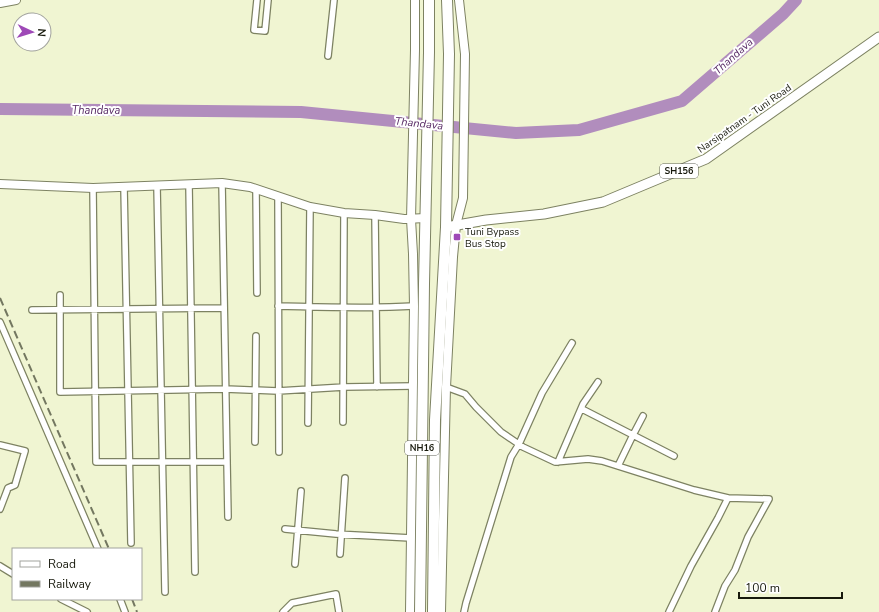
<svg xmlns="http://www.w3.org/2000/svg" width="879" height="612" font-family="'Nunito Sans',sans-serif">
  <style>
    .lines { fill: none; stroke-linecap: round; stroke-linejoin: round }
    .river { stroke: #b18dbd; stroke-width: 12 }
    .street-casing { stroke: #7d8262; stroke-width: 8 }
    .secondary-casing { stroke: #7d8262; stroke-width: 10 }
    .primary-casing { stroke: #7d8262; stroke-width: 11 }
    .highway-casing { stroke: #7d8262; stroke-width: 12 }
    .street { stroke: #fff; stroke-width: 5.5 }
    .secondary { stroke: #fff; stroke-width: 8 }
    .primary { stroke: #fff; stroke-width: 9 }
    .highway { stroke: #fff; stroke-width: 10 }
    .rail { stroke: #737760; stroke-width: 2; stroke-dasharray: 8 4; stroke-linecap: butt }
    .poi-dot { fill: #9e49b7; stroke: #fff; stroke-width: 1.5 }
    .labels { text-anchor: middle; stroke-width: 4; stroke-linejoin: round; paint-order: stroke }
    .shield { fill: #fff; stroke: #5d5e55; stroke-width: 1 }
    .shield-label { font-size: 9px; font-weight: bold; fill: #17190c }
    .street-label { font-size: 10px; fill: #17190c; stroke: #fff }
    .poi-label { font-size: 10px; fill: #17190c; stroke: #fff; text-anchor: start }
    .water-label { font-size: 11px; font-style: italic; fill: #552763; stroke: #fff }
  </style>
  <rect width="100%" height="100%" fill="#f0f5d2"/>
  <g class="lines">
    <path class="river" d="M 0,109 L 301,112 L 516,133 L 579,130 L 682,101 L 783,14 L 796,0"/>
    <g class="street-casing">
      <path id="street" d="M 257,0 L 254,30 L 265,31 L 268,0
        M 328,56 L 334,0
        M 222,183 L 228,517
        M 189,185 L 195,572
        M 157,186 L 165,592
        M 124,187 L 131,543
        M 93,188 L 96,462 L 227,462
        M 256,189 L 257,293
        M 278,196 L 279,452
        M 375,215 L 377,387
        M 60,295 L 60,392 L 225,389 L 278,391 L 344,387 L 413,386
        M 278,306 C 323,307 369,309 414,306
        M 32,310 L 224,308
        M 0,322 L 98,549
        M 446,387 L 465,394 L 476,407 L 501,432 L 523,447 L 555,462 L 588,459 L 602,461 L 694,490 L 728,498
        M 582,409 L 674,456
        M 343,422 L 344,213
        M 308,423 L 310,207
        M 255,442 L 256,336
        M 0,445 L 25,451 L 15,485 L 8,488 L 0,509
        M 558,462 L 583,404 L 598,382
        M 618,466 L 633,435 L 643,416
        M 285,529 L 336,534 L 411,538
        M 340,554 L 345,478
        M 295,564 L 301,491
        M 0,566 L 13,574
        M 61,599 L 87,612
        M 120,599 L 125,612
        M 283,612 L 292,603 L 336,594 L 339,612
        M 464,612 L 466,603 L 511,457 L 519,444 L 542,393 L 572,343
        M 669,612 L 691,566 L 718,518 L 728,498 L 769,499 L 748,537 L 735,570 L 725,586 L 715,612"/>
    </g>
    <g class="secondary-casing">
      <path id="secondary" d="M 0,3 L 16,0
        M 0,184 L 93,188 L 222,183 L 250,187 L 310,207 L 344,213 L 375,215 L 404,219 L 426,218
        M 410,612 L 414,306 L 413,254 L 411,219 L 415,50 L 415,0
        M 441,612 L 446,387 L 453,257 L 456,225 L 463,198 L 465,54 L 459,0"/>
    </g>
    <g class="primary-casing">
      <path id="primary" d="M 446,227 L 486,220 L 544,214 L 603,202 L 706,159 L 879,37"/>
    </g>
    <g class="highway-casing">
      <path id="highway" d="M 420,612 L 424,284 L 429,52 L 429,0
        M 433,612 L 435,420 L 446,227 L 449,54 L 447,0"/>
    </g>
    <use href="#street" class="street"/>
    <use href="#secondary" class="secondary"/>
    <use href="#primary" class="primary"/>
    <use href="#highway" class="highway"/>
    <path class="rail" d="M 0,298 L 109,549
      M 132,599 L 137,612"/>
  </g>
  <rect class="poi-dot" x="453" y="233" width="8" height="8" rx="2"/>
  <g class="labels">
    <g class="shield">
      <rect x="660" y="164" width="38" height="14" rx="3"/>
      <rect x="405" y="441" width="34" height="14" rx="3"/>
    </g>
    <g class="shield-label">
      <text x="679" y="174">SH156</text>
      <text x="422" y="451">NH16</text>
    </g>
    <g class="street-label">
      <text transform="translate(744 118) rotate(-35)" y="4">Narsipatnam - Tuni Road</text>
    </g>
    <g class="poi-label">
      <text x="465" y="235">Tuni Bypass<tspan x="465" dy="12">Bus Stop</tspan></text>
    </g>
    <g class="water-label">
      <text transform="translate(733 56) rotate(-42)" y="4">Thandava</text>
      <text x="96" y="114">Thandava</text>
      <text transform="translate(419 123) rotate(6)" y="4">Thandava</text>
    </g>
  </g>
  <rect x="12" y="548" width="130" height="52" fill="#ffffff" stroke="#a2a39e"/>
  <rect x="20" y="561" width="20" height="6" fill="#ffffff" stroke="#a2a39e"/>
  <text x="48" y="568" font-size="12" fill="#17190c">Road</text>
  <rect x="20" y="581" width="20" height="6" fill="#737760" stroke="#a2a39e"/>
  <text x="48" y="588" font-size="12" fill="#17190c">Railway</text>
  <g transform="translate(32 32) rotate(94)"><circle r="19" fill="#ffffff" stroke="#a2a39e"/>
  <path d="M0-3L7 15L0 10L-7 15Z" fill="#9e49b7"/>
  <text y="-6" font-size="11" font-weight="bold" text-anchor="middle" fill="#17190c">N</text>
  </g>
  <path d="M739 592v6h103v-6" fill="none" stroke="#17190c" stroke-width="2"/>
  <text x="745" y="592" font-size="12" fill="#17190c" stroke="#ffffff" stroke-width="3" paint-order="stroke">100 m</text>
</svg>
